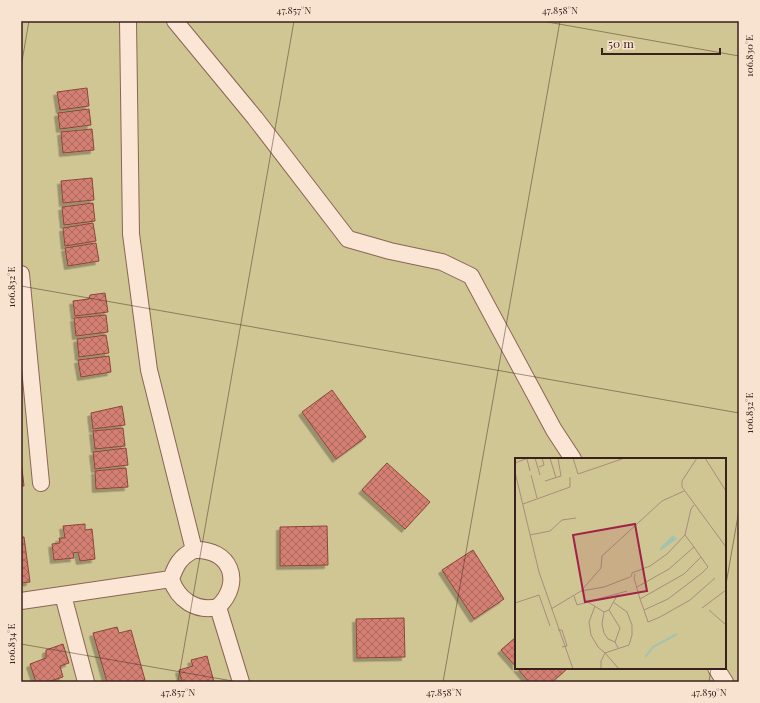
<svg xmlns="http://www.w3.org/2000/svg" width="760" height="703" font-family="'Playfair Display',serif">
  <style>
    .park { fill: #d0c693; fill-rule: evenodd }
    .building { fill: url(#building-cross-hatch); stroke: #8d443a; filter: url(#shadow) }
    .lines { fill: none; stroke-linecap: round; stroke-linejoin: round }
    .street-casing { stroke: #8c6456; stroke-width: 18 }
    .street { stroke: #fbe5d4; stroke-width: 16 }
    .ticks { fill: none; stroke: #3a221c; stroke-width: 1; stroke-opacity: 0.45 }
    .inset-river { fill: none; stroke: #a3c3b1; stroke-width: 2 }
    .inset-road { fill: none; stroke: #a88d7e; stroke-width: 1 }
    .view { fill: #a02246; fill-opacity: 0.15; stroke: #a02246; stroke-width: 2 }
    .inset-edge { fill: none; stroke: #3a221c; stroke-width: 2 }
    .neatline { fill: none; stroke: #3a221c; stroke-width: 1.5 }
    .ticks-label { font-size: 10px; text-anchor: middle; fill: #3a221c }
  </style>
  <defs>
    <pattern id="building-cross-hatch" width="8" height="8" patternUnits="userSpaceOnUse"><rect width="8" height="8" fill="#d38073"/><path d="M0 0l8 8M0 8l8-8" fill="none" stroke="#ac685e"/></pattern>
    <filter id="shadow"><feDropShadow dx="-3.5" dy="3.5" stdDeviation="0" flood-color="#0004"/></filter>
  </defs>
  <rect width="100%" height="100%" fill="#f1d5c0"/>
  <path class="park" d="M 21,21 L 739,21 L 739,682 L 21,682 ZM 516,459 L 725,459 L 725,668 L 516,668 Z"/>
  <path class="building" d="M 87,88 L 89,106 L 60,110 L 57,92 Z
    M 89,109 L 91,125 L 60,129 L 58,113 Z
    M 92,129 L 94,150 L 63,153 L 61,132 Z
    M 92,178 L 94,200 L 63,203 L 61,181 Z
    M 93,203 L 95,221 L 64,225 L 62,207 Z
    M 93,223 L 96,241 L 65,246 L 63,228 Z
    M 96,243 L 99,261 L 68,266 L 65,248 Z
    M 105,293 L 108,312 L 75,316 L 73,301 L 89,299 L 90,295 Z
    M 106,315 L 108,332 L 76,336 L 74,318 Z
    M 106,335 L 109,353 L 79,357 L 77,339 Z
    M 109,356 L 111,372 L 81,377 L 78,360 Z
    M 332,390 L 366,437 L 336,459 L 302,412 Z
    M 122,406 L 125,425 L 93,429 L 91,413 Z
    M 123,428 L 125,446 L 95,449 L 93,431 Z
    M 126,448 L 128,465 L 95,469 L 93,452 Z
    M 21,460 L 24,486 L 21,486 Z
    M 387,463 L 430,502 L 405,529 L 362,490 Z
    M 126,468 L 128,487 L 96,489 L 95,471 Z
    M 85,524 L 85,530 L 92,529 L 95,559 L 80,561 L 78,552 L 73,553 L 74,558 L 54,560 L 52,544 L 60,543 L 59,538 L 65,538 L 63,526 Z
    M 327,526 L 328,565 L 280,566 L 280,527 Z
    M 21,537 L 24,537 L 30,582 L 21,583 Z
    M 473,550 L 504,599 L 474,619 L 442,570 Z
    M 404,618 L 405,657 L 357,658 L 356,619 Z
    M 117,627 L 119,633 L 131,630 L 145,680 L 137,682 L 107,682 L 93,633 Z
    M 516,637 L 516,667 L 501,650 Z
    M 63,644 L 69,663 L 60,666 L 63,677 L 47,682 L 36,682 L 30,664 L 46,658 L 46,650 Z
    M 207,656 L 214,682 L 182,682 L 179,670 L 193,666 L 191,660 Z
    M 517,668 L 566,668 L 567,669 L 552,682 L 529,682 Z"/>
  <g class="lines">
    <g class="street-casing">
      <path id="street" d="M 128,21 L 131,234 L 149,370 L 194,550 C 180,557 176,565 171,579 C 178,600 196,612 218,607
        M 175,21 L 255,118 L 348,239 L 390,251 L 442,262 L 471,276 L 554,430 L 573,459
        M 21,274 L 41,483
        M 194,550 C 230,548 244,582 218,607 L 241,682
        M 63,595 L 86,682
        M 21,601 L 171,579
        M 716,668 L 725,682"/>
    </g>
    <use href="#street" class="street"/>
  </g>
  <path class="ticks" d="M 542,21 L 739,56M 21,67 L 29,21M 21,286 L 739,413M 725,590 L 739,510M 21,644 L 238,682M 178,682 L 294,21M 443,682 L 560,21M 709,682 L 711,668"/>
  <g transform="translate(515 458)">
    <rect width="211" height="211" fill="#f1d5c0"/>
    <path d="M 0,0 L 211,0 L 211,211 L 0,211 Z" fill="#d0c693"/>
    <path d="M 158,77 L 162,81 L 145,93 L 146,89 Z" fill="#a3c3b1"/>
    <path class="inset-river" d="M 130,199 L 138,189 L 162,176"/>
    <path class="inset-road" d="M 20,0 L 25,17M 35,0 L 41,20M 58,0 L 63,16 L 107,1M 182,0 L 167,23 L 167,29 L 211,89M 190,0 L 211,33M 12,1 L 15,13M 0,5 L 13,0M 24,9 L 29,7 L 27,0M 0,14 L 24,114 L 58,211M 16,17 L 22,40M 30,23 L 46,18 L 43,0M 8,46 L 55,29 L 55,19M 15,77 L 35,73 L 47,62 L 61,60M 170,77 L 176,51 L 179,47M 120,116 L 119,120 L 125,141 L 169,116 L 186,99M 116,119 L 117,115 L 135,108 L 152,96 L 170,77 L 179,89 L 154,111 L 122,129M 66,133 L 86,110 L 87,98 L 147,43 L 169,33M 59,138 L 62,147 L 112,133M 125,141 L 129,152 L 153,141 L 187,115 L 193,109 L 179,89M 73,144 L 89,154 L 94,152 L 103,136M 0,145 L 24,137 L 35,168M 80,148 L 74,164 L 76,177 L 83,189 L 90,195 L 114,187 L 117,177 L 117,167 L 112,154 L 98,144M 187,150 L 211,132M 36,151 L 66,133 L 89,129 L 115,119M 94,152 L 105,170 L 100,184M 129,152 L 133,164 L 145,159 L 175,142 L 200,120M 194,152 L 211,167M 89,154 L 87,166 L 89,175 L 93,181 L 100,184 L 103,190M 43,172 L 47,172 L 52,188 L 47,189M 86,211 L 86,203 L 90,195 L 104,211"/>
    <path class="view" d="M 120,66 L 132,133 L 70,144 L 58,77 Z"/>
    <rect width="211" height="211" class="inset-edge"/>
  </g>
  <rect width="760" height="703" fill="none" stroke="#f8e2d0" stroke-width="44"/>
  <path d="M602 48v6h118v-6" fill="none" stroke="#3a221c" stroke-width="2"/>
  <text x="608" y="48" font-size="12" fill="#3a221c" stroke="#f8e2d0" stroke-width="3" paint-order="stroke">50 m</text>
  <rect x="22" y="22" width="716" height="659" class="neatline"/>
  <g class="ticks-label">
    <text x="294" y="14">47.857°N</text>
    <text x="560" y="14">47.858°N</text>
    <text transform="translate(749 56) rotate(-90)" y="4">106.830°E</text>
    <text transform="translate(11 287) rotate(-90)" y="4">106.832°E</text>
    <text transform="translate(749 413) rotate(-90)" y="4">106.832°E</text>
    <text transform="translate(11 644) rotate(-90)" y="4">106.834°E</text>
    <text x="178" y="696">47.857°N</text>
    <text x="444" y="696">47.858°N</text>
    <text x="709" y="696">47.859°N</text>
  </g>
</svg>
